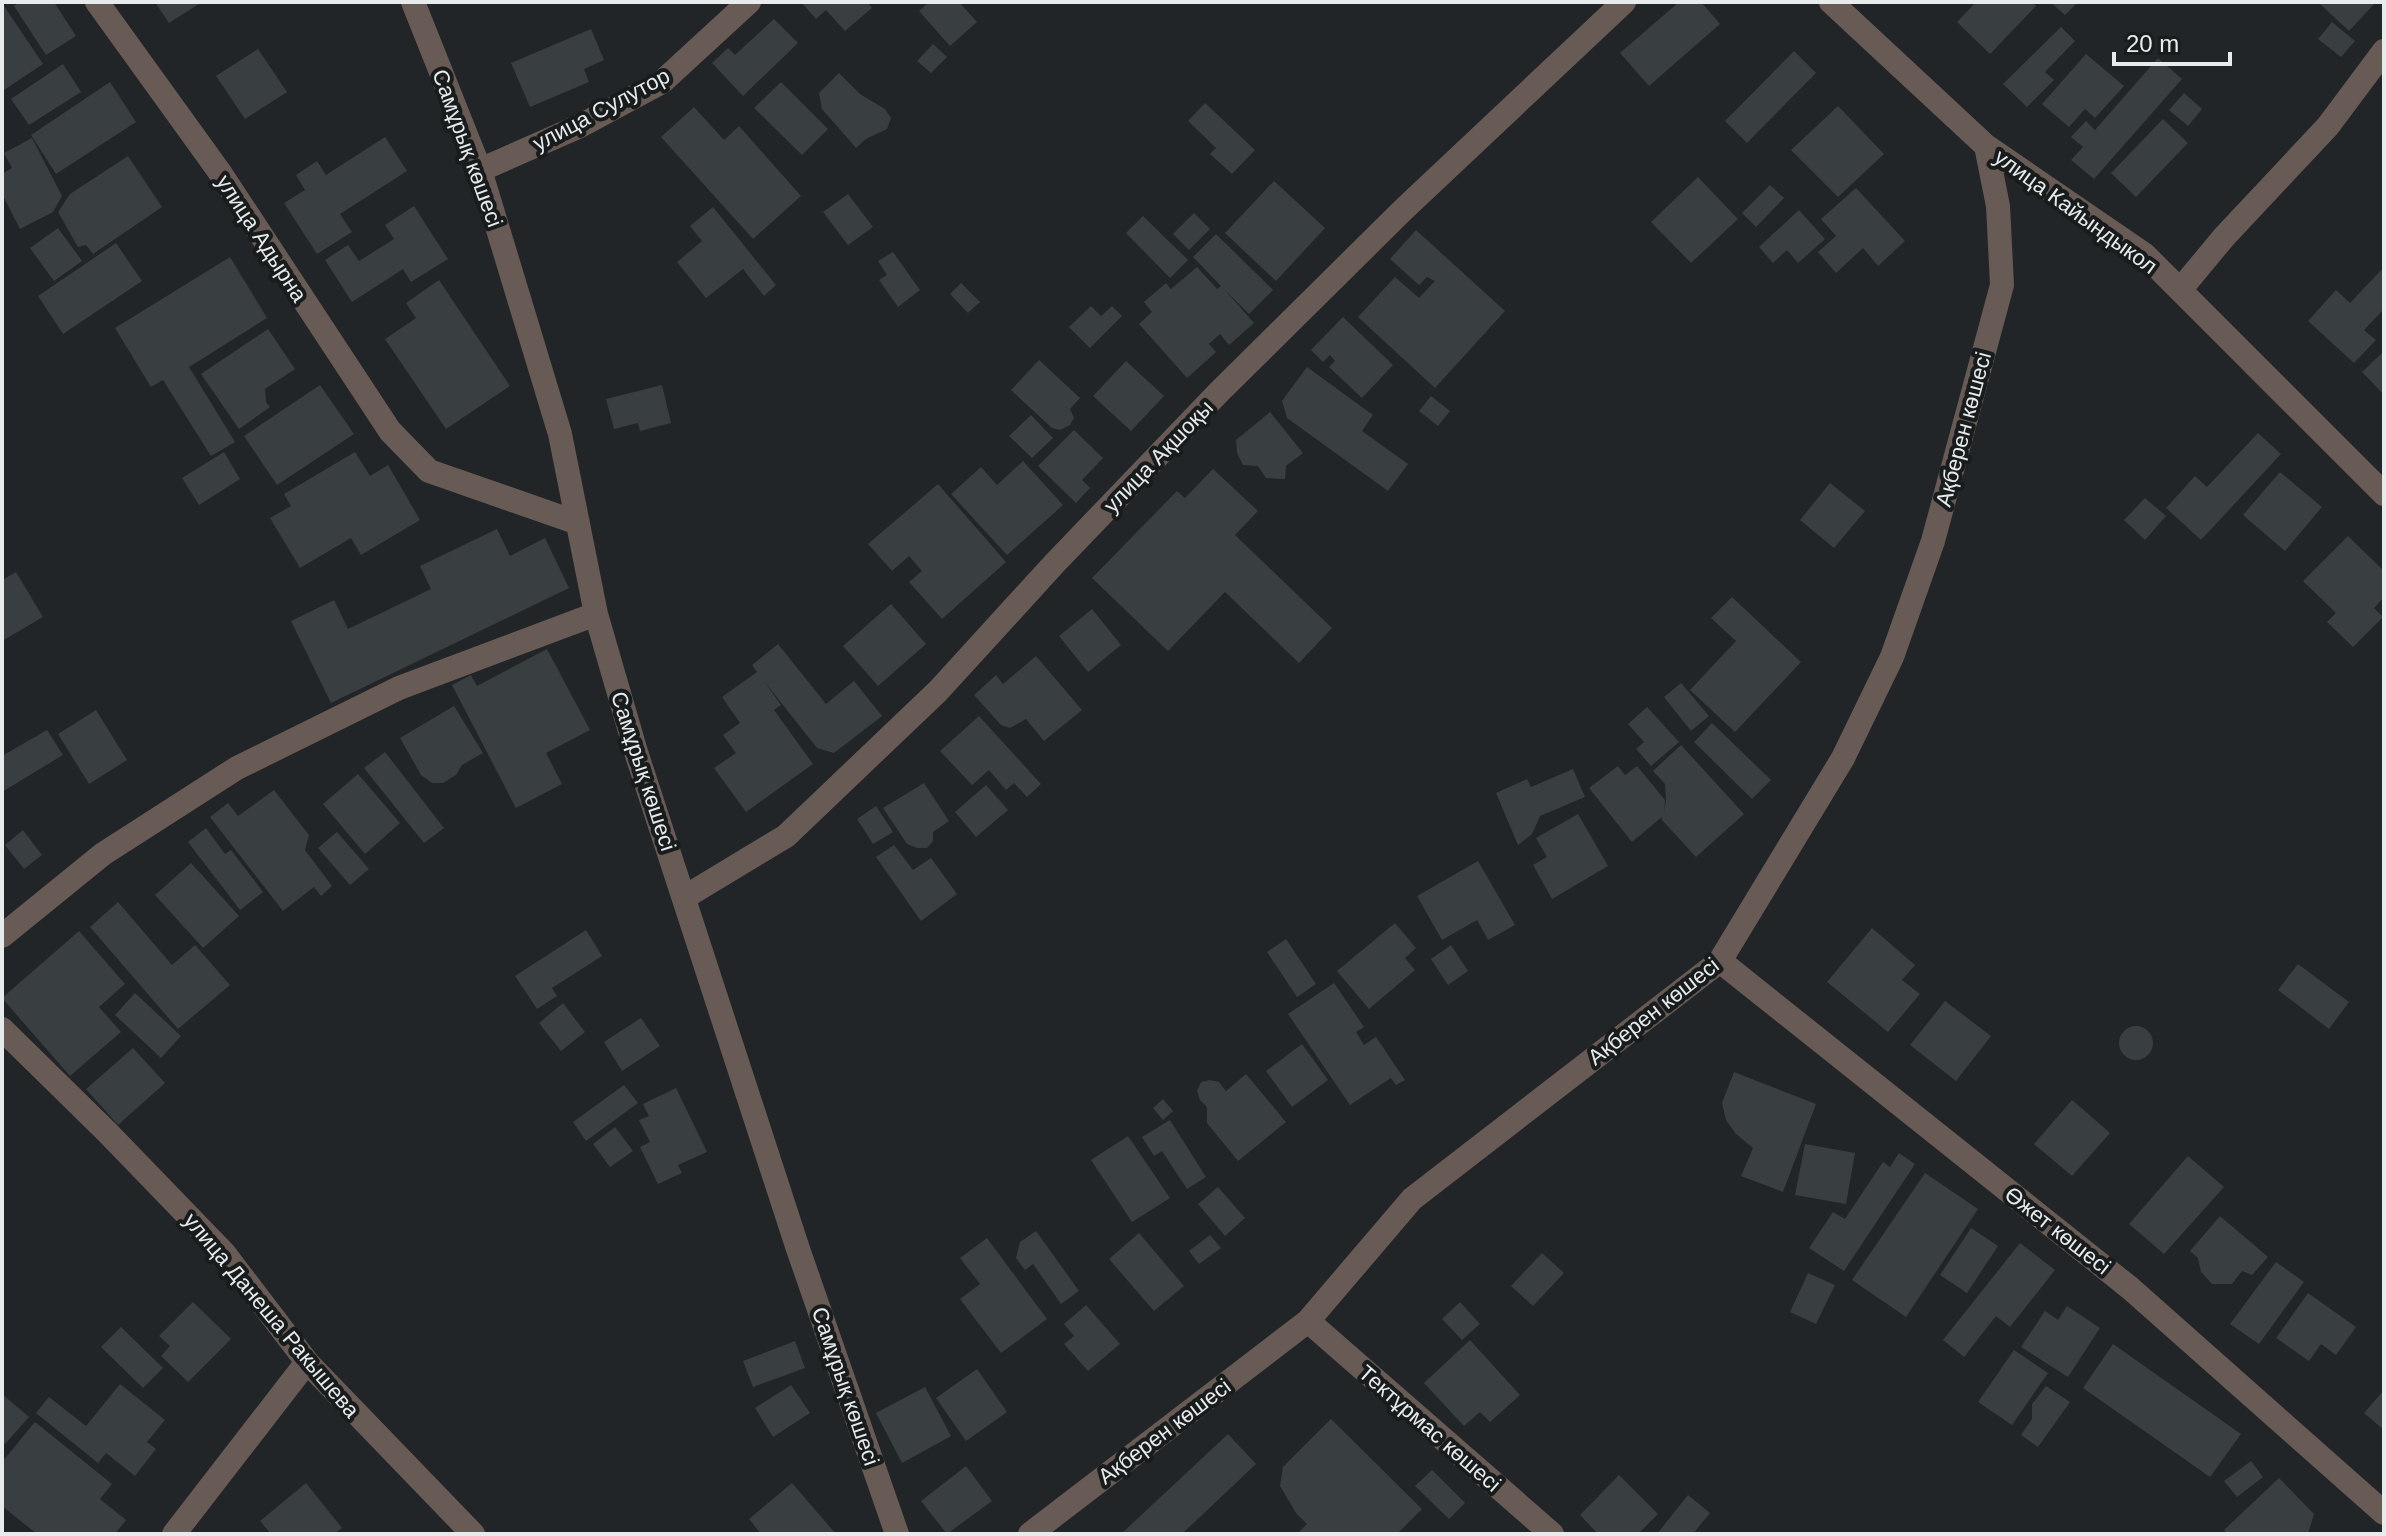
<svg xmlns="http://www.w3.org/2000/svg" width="2386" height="1536" font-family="Helvetica,sans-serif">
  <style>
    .building { fill: #393e40 }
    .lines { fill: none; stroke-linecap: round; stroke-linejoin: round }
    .street { stroke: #685a54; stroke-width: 24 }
    .labels { text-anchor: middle; stroke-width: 8; stroke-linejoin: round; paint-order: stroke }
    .street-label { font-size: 22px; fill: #e8ebec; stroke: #181c1d }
  </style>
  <rect width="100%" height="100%" fill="#212527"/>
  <path class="building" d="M 19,2 L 54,2 L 76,36 L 46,55 L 14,6 Z
    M 155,2 L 202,2 L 169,23 Z
    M 801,2 L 867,2 L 872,8 L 845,31 L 826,10 L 816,19 Z
    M 929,2 L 959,2 L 977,22 L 950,46 L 919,11 Z
    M 1679,2 L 1701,2 L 1720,24 L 1649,86 L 1620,53 Z
    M 1976,2 L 2032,2 L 2036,6 L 1990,54 L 1957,22 Z
    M 2050,2 L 2078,2 L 2065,15 Z
    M 2318,2 L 2376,2 L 2349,31 Z
    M 2,3 L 43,64 L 4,90 L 2,87 Z
    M 774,19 L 798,43 L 743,96 L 712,63 L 728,48 L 735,55 Z
    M 2332,22 L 2355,41 L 2341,57 L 2318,39 Z
    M 2061,27 L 2075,41 L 2045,72 L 2054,80 L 2027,107 L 2003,84 Z
    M 591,29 L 604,60 L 584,69 L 589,82 L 530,107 L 511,63 Z
    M 933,44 L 947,57 L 931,73 L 917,61 Z
    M 258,49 L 287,92 L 245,119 L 216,76 Z
    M 1794,51 L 1816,73 L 1747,143 L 1725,121 Z
    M 2086,54 L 2124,86 L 2095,118 L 2085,109 L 2069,127 L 2042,104 Z
    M 2158,58 L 2182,79 L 2094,179 L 2071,160 L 2083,147 L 2071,137 L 2086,121 L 2095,130 Z
    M 63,64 L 81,92 L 29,125 L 11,99 Z
    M 839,73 L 860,94 L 885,109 L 891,118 L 887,129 L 866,139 L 856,148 L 822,109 L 819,93 Z
    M 110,82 L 136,122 L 56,174 L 31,135 Z
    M 781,82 L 828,129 L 802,155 L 754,108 Z
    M 2184,93 L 2202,109 L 2188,126 L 2169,110 Z
    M 1205,103 L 1255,150 L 1232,174 L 1210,154 L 1216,148 L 1188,121 Z
    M 1838,106 L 1884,154 L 1838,197 L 1791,150 Z
    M 694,107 L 724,140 L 739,126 L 801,196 L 753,239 L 661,137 Z
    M 2163,119 L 2188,143 L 2136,197 L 2111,173 Z
    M 385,137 L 407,171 L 340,214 L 352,232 L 317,254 L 284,203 L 305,190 L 296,175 L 317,161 L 326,175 Z
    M 32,138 L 62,196 L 53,212 L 20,229 L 2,194 L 2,174 L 12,168 L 4,153 Z
    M 128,156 L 162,207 L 93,254 L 86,245 L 78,247 L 58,212 L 70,194 Z
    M 1698,177 L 1738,219 L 1691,263 L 1651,222 Z
    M 1274,181 L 1325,228 L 1276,281 L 1225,233 Z
    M 1770,185 L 1784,198 L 1756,227 L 1742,213 Z
    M 1856,188 L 1905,241 L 1878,266 L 1863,248 L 1836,273 L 1818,252 L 1836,236 L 1821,219 Z
    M 848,194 L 873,227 L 848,245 L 823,212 Z
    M 414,206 L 448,259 L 411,282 L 403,269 L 352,302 L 325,260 L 348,245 L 359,261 L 394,239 L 385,225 Z
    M 713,207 L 776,285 L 764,296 L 743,269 L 706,298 L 677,262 L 702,241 L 690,226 Z
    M 1799,210 L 1825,239 L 1798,263 L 1787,250 L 1773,263 L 1759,247 Z
    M 1194,213 L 1210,229 L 1189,250 L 1173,234 Z
    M 1143,216 L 1188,260 L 1170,278 L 1126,233 Z
    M 58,228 L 82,261 L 54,281 L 30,248 Z
    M 1416,230 L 1505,311 L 1435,388 L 1358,317 L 1395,277 L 1419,298 L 1435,281 L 1427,277 L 1419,285 L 1390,259 Z
    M 1216,234 L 1273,290 L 1249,314 L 1225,290 L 1254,323 L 1229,345 L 1220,334 L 1209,344 L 1216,352 L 1187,378 L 1139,324 L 1152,312 L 1144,302 L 1166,283 L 1171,289 L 1197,267 L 1217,289 L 1221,286 L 1193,257 Z
    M 116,243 L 142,281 L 63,334 L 38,296 Z
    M 893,252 L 920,290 L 898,307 L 879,280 L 887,275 L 878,261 Z
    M 230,257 L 267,318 L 189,367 L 235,442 L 211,456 L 163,380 L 151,387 L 115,328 Z
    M 2384,267 L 2384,309 L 2364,330 L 2376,340 L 2354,363 L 2308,321 L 2336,290 L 2350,303 Z
    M 439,280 L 510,386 L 446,429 L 385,339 L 416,318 L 406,303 Z
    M 961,283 L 980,302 L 968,313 L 950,294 Z
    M 1091,306 L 1101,316 L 1112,306 L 1122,316 L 1090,348 L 1069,327 Z
    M 1343,317 L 1393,365 L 1362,398 L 1329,367 L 1335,361 L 1330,355 L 1323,362 L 1311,350 Z
    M 268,329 L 295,369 L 265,389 L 266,402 L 270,407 L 239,429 L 201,374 Z
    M 2384,351 L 2384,395 L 2362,372 Z
    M 1039,360 L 1080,398 L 1070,409 L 1074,418 L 1070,425 L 1060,430 L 1052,428 L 1011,390 Z
    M 1126,361 L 1164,396 L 1131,431 L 1093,396 Z
    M 1307,367 L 1373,415 L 1362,431 L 1408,464 L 1388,491 L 1287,418 L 1282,401 Z
    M 320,385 L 354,434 L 277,485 L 244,436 Z
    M 662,385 L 671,423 L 640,431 L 638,423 L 614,429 L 606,399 Z
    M 1431,396 L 1450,411 L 1438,426 L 1419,411 Z
    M 1270,412 L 1303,453 L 1286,466 L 1285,479 L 1266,478 L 1258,466 L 1243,465 L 1237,453 L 1236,440 Z
    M 1031,415 L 1053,438 L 1032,458 L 1009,436 Z
    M 1074,430 L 1103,458 L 1082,480 L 1090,488 L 1076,503 L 1038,466 Z
    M 2258,433 L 2281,454 L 2201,540 L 2166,508 L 2195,476 L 2207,487 Z
    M 224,452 L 240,479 L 199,505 L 182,478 Z
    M 355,452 L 370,476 L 388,465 L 420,520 L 361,555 L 351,538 L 300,568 L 270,518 L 291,506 L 284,494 Z
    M 1023,461 L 1063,505 L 1007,555 L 951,494 L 981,467 L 997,485 Z
    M 1213,469 L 1258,511 L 1235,535 L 1332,628 L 1299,663 L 1225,592 L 1168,651 L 1092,578 L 1177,491 L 1185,498 Z
    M 2280,472 L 2322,507 L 2285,551 L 2243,515 Z
    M 1830,483 L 1865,511 L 1834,548 L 1800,520 Z
    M 938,484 L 1006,562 L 942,619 L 909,582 L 922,571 L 909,556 L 892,571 L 868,544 Z
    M 2145,498 L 2166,516 L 2145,540 L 2124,520 Z
    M 497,529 L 510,556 L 545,538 L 569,588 L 331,703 L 291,621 L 334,600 L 348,629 L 431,589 L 420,566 Z
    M 2348,536 L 2384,571 L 2384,597 L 2374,608 L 2383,617 L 2353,647 L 2327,622 L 2336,613 L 2303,581 Z
    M 16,572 L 43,617 L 2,641 L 2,580 Z
    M 1732,597 L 1801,662 L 1735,732 L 1690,690 L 1736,641 L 1711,618 Z
    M 891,604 L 926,644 L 878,686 L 843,646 Z
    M 1092,609 L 1121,645 L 1088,672 L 1059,636 Z
    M 778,644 L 826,704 L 854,681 L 882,716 L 834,753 L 817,748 L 764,681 L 781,705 L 774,710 L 813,764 L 746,812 L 714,768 L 736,753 L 723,735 L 740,723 L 722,697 L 757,672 L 752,665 Z
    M 547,649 L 590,730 L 546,753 L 562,784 L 516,808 L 452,685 L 471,675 L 477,686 Z
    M 1036,656 L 1082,710 L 1044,741 L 1026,719 L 1010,728 L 1001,725 L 974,695 L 996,675 L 1003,684 Z
    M 1681,683 L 1709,716 L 1691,731 L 1664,697 Z
    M 454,706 L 483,753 L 462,765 L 456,775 L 443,783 L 432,783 L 421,775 L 400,738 Z
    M 1647,707 L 1679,742 L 1651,766 L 1636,749 L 1644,742 L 1628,724 Z
    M 96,710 L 127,760 L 89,784 L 58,734 Z
    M 979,716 L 1041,784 L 1027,797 L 1014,783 L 1006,790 L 989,770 L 972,785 L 940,751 Z
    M 1712,723 L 1771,780 L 1752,799 L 1694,742 Z
    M 47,730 L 63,755 L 2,792 L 2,756 Z
    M 1681,745 L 1744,814 L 1696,857 L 1662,820 L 1662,817 L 1632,842 L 1589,788 L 1618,766 L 1625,775 L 1637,766 L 1665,800 L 1664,811 L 1666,800 L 1665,784 L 1653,771 Z
    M 385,752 L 444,828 L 424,843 L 364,768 Z
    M 1573,769 L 1585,797 L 1540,816 L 1532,834 L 1518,845 L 1496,793 L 1527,779 L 1531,787 Z
    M 358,774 L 400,823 L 365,854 L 323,804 Z
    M 924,783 L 949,821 L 933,832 L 933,841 L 927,848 L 917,848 L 907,844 L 883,808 Z
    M 986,785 L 1008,810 L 976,837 L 955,812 Z
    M 274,790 L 309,835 L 305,850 L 332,886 L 321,896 L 314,887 L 283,911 L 210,817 L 228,803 L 238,816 Z
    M 876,806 L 893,832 L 873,844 L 857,819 Z
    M 1578,814 L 1608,866 L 1552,899 L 1533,865 L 1547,857 L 1536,838 Z
    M 206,828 L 225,854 L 231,850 L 263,892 L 240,910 L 188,842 Z
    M 23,830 L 42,855 L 24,869 L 5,845 Z
    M 337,832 L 369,869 L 350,885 L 318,848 Z
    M 894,845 L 913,870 L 931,858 L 957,894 L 921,921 L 876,857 Z
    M 1478,861 L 1515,925 L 1488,940 L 1477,920 L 1442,940 L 1417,896 Z
    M 191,863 L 239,916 L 203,948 L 155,895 Z
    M 118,902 L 172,965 L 195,945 L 230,985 L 178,1029 L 90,927 Z
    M 1395,923 L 1416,948 L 1405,958 L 1415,970 L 1369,1009 L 1337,971 Z
    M 1872,928 L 1915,965 L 1902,980 L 1920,994 L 1888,1032 L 1827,982 Z
    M 586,930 L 602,956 L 552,988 L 557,996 L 537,1009 L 515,976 Z
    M 79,931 L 125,984 L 99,1007 L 121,1032 L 70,1076 L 2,998 Z
    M 1286,939 L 1316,984 L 1297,997 L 1267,952 Z
    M 1451,945 L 1468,971 L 1448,985 L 1431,959 Z
    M 2298,964 L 2349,1002 L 2329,1029 L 2278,990 Z
    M 1334,983 L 1364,1027 L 1356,1032 L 1364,1045 L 1376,1037 L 1405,1080 L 1396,1085 L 1391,1078 L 1350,1105 L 1288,1014 Z
    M 135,993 L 181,1036 L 161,1058 L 115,1015 Z
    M 1945,1001 L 1991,1036 L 1956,1081 L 1910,1045 Z
    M 563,1003 L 585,1032 L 561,1051 L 539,1023 Z
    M 641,1018 L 660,1046 L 622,1071 L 604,1042 Z
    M2119 1043a17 17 0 1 1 34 0a17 17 0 1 1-34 0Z
    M 1302,1044 L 1328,1080 L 1292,1107 L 1266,1071 Z
    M 133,1048 L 165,1083 L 118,1125 L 86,1089 Z
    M 1734,1072 L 1816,1104 L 1783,1192 L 1741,1176 L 1753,1148 L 1736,1134 L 1726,1120 L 1722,1103 Z
    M 1246,1074 L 1286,1122 L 1238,1161 L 1207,1123 L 1207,1107 L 1200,1100 L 1197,1091 L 1201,1082 L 1210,1080 L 1219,1082 L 1226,1091 Z
    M 624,1085 L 638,1103 L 586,1141 L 573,1122 Z
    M 676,1088 L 707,1152 L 678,1165 L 682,1173 L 658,1184 L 640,1147 L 650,1142 L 639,1120 L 649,1116 L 643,1104 Z
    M 1163,1099 L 1173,1111 L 1163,1120 L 1153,1108 Z
    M 2072,1100 L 2110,1133 L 2072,1176 L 2034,1144 Z
    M 1170,1120 L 1206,1177 L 1187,1189 L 1162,1151 L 1154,1156 L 1142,1137 Z
    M 615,1127 L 633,1151 L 610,1167 L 593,1144 Z
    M 1128,1136 L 1170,1198 L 1132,1222 L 1091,1160 Z
    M 1805,1144 L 1855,1153 L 1846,1204 L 1795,1195 Z
    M 1899,1153 L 1915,1164 L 1844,1271 L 1809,1248 L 1833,1212 L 1845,1219 L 1883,1162 L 1890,1167 Z
    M 2188,1156 L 2224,1187 L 2164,1254 L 2129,1224 Z
    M 1925,1173 L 1978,1209 L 1906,1317 L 1852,1280 Z
    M 1218,1187 L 1245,1218 L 1225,1236 L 1198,1204 Z
    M 2220,1216 L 2268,1257 L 2252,1275 L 2242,1271 L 2232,1284 L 2212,1284 L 2201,1272 L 2198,1258 L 2190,1251 Z
    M 1971,1228 L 1998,1246 L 1967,1293 L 1940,1275 Z
    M 1036,1231 L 1079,1291 L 1061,1304 L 1033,1264 L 1025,1270 L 1016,1258 L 1020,1242 Z
    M 1139,1233 L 1184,1286 L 1154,1311 L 1109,1259 Z
    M 1210,1235 L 1221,1248 L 1199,1264 L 1189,1251 Z
    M 987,1238 L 1047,1319 L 1001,1353 L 960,1299 L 980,1284 L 960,1258 Z
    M 2020,1243 L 2055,1270 L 2010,1327 L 1996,1316 L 1964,1357 L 1943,1340 Z
    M 1542,1253 L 1564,1273 L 1533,1306 L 1511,1286 Z
    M 2276,1262 L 2304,1282 L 2259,1344 L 2230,1324 Z
    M 1808,1273 L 1835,1285 L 1816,1324 L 1790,1312 Z
    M 2308,1293 L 2356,1327 L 2336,1355 L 2321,1344 L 2309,1361 L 2276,1338 Z
    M 193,1302 L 231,1339 L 188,1382 L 161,1356 L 170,1346 L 159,1336 Z
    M 1460,1302 L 1480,1324 L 1462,1340 L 1442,1319 Z
    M 1086,1305 L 1120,1344 L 1088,1371 L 1064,1344 L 1074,1336 L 1064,1324 Z
    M 2067,1306 L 2100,1328 L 2068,1377 L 2021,1347 L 2045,1311 L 2058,1320 Z
    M 121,1327 L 163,1368 L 143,1388 L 101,1347 Z
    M 1470,1340 L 1520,1395 L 1490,1422 L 1480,1412 L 1464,1426 L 1424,1383 Z
    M 795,1341 L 805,1368 L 753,1387 L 743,1361 Z
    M 2113,1344 L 2241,1434 L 2210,1477 L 2083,1388 Z
    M 2014,1350 L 2048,1373 L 2012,1425 L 1978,1402 Z
    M 977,1369 L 1007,1412 L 966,1441 L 936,1398 Z
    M 120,1384 L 165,1420 L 147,1442 L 156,1449 L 135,1476 L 106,1453 L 98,1463 L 36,1413 L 49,1397 L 86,1426 Z
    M 791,1385 L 810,1413 L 773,1437 L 755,1408 Z
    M 2046,1386 L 2070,1402 L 2038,1447 L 2021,1435 L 2032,1419 L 2032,1404 Z
    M 925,1387 L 951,1436 L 902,1463 L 876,1413 Z
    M 2384,1390 L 2384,1430 L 2364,1413 Z
    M 2,1394 L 29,1417 L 5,1444 L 2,1442 Z
    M 1331,1419 L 1422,1509 L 1397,1534 L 1297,1534 L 1307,1524 L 1296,1513 L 1280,1486 L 1283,1467 Z
    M 35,1422 L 112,1484 L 100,1499 L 126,1520 L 115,1534 L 37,1534 L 2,1506 L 2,1462 Z
    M 1228,1434 L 1256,1464 L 1182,1534 L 1121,1534 Z
    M 2251,1461 L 2263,1477 L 2237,1497 L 2224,1481 Z
    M 966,1466 L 992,1501 L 947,1534 L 921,1501 Z
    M 1432,1470 L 1465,1503 L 1449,1519 L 1415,1486 Z
    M 1619,1475 L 1658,1514 L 1638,1534 L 1598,1534 L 1580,1515 Z
    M 2279,1478 L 2314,1514 L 2308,1534 L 2228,1534 L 2224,1530 Z
    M 306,1483 L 342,1528 L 334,1534 L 271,1534 L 260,1521 Z
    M 792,1483 L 836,1534 L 761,1534 L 749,1519 Z
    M 1688,1495 L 1710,1513 L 1693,1534 L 1657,1534 Z"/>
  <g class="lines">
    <path class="street" d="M 97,2 L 221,174 L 390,431 L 429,471 L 578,523
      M 413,2 L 480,170 L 560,434 L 596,614 L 636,752 L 798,1249 L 897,1534
      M 1831,2 L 1986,146 L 2145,255 L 2384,494
      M 480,170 L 580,126 L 662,82 L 749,2
      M 2180,290 L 2224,237 L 2328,126 L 2384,51
      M 685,897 L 786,836 L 938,691 L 1054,564 L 1219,392 L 1404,209 L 1624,2
      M 2,936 L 103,854 L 237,768 L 399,688 L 596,614
      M 1720,961 L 2130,1288 L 2384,1513
      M 2,1029 L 108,1133 L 224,1253 L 307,1362 L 473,1534
      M 1308,1321 L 1552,1534
      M 174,1534 L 307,1362
      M 1030,1534 L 1308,1321 L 1412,1199 L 1720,961 L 1843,758 L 1892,657 L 1933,541 L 2002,285 L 1998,206 L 1986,146"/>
  </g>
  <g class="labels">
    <g class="street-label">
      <text transform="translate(601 109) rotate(-28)" y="8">улица Сулутор</text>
      <text transform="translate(468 148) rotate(70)" y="8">Самұрық көшесі</text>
      <text transform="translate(2076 211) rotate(36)" y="8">улица Кайындыкол</text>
      <text transform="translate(262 238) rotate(57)" y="8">улица Адырна</text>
      <text transform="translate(1963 429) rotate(-75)" y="8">Ақберен көшесі</text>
      <text transform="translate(1158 456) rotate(-46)" y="8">улица Ақшоқы</text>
      <text transform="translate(644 771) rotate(72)" y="8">Самұрық көшесі</text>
      <text transform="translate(1653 1011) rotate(-38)" y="8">Ақберен көшесі</text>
      <text transform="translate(2058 1230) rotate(38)" y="8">Өжет көшесі</text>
      <text transform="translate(272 1315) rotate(50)" y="8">улица Данеша Ракышева</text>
      <text transform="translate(846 1386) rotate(71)" y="8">Самұрық көшесі</text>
      <text transform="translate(1430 1428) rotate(41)" y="8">Тектұрмас көшесі</text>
      <text transform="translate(1164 1431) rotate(-37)" y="8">Ақберен көшесі</text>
    </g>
  </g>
  <rect width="2386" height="1536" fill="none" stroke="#e8ebec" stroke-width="8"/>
  <path d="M2114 52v12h116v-12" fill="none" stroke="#e8ebec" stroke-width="4"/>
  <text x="2126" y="52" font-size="24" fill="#e8ebec" stroke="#181c1d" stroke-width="6" paint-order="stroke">20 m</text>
</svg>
